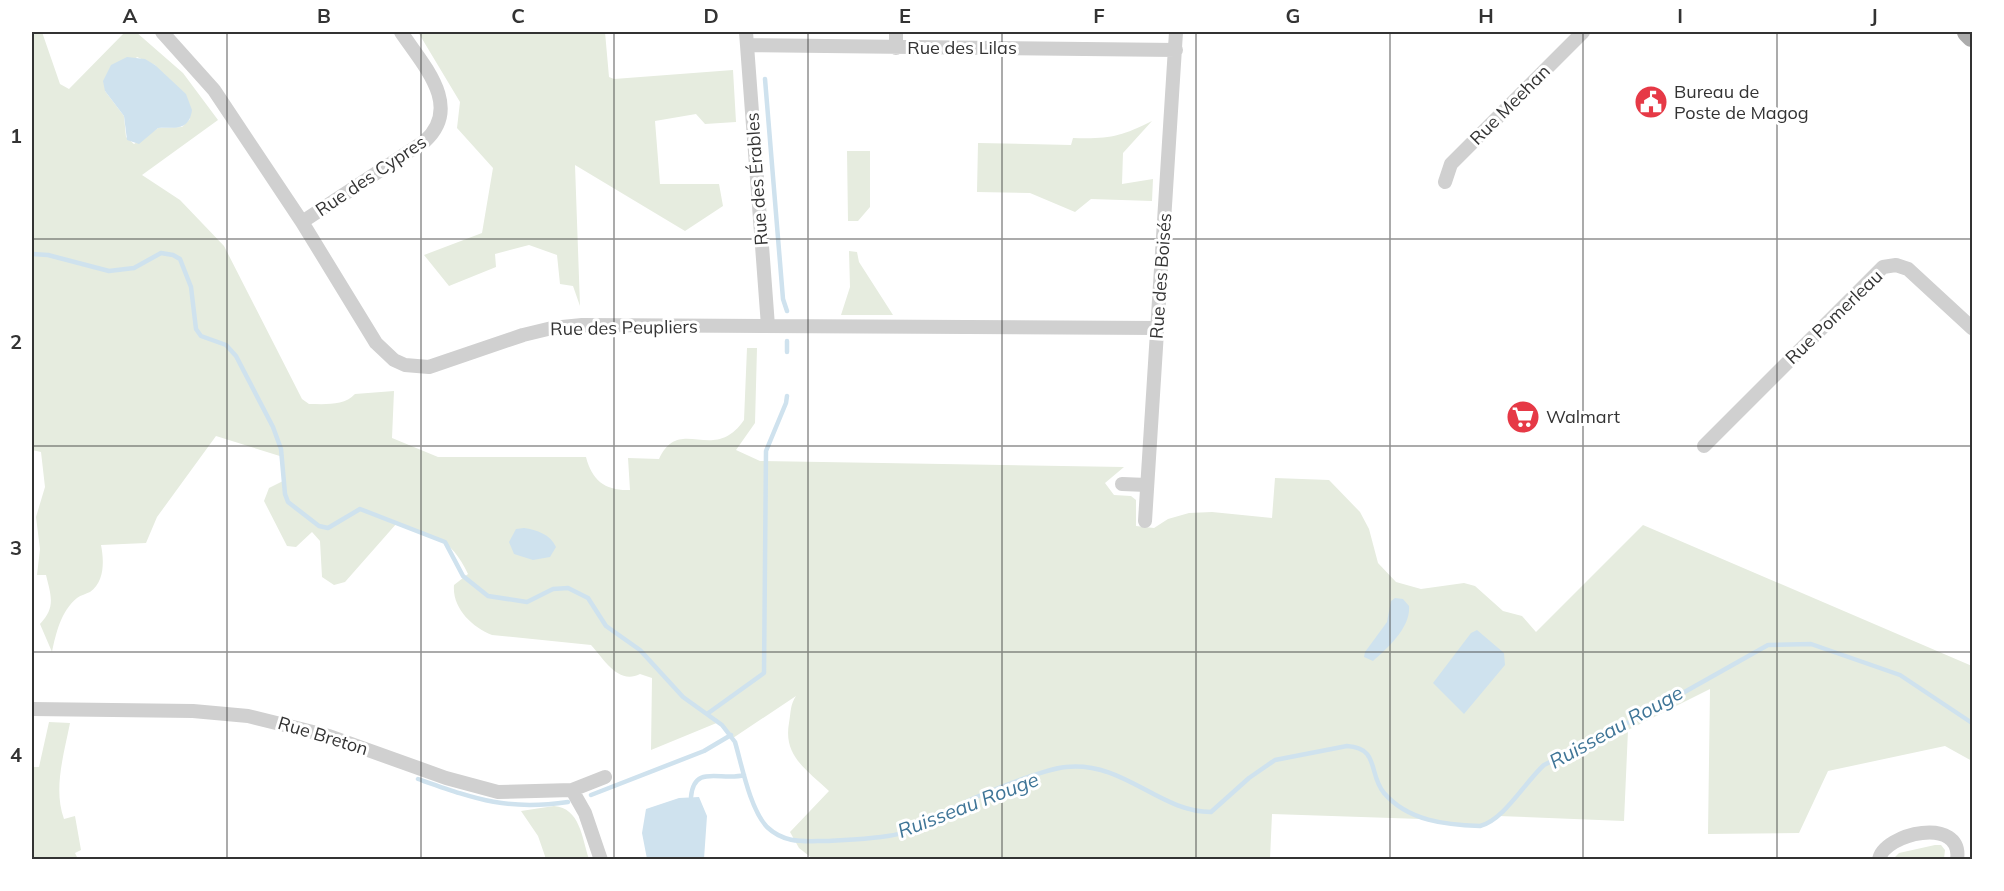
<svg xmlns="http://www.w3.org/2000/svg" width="2004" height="891" font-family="Mulish,sans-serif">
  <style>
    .green { fill: #e6ecdf; fill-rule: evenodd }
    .water { fill: #cfe2ee }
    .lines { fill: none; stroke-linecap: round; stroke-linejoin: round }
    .stream { stroke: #cfe2ee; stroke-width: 4.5 }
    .minor { stroke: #d0d0d0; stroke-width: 14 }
    .primary { stroke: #ababab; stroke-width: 22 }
    .grid { fill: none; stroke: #333; stroke-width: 1.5; stroke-opacity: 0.55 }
    .labels { text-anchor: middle; stroke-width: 6; stroke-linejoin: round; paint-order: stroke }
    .street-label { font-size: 18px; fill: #333; stroke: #fff }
    .poi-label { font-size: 18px; fill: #333; stroke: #fff; text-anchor: start }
    .water-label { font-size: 20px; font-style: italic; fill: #3f7597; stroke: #fff }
    .neatline { fill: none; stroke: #333; stroke-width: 2 }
    .grid-label { font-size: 20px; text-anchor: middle; font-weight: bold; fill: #333 }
  </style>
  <rect width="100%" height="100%" fill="#fff"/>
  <path class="green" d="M 32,32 L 42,32 L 60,84 L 69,89 L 125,32 L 136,32 L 183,73 L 218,120 L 142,175 L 180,200 L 224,246 L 302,399 L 309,404 C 325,404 344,406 355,394 L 394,391 L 392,438 L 438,457 L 586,457 C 592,481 606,491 630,490 L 628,458 L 659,459 C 680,414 713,465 744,420 L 747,348 L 757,348 L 755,423 L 736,450 L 760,461 L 1124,467 L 1105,483 L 1114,495 L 1131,496 L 1136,500 L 1136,526 L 1154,528 L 1168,519 L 1189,513 L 1212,512 L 1272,518 L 1275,478 L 1329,480 L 1360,512 L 1369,529 L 1378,563 L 1396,582 L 1421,589 L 1464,583 L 1475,586 L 1503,611 L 1522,616 L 1536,632 L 1643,525 L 1972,666 L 1972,761 L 1945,746 L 1828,771 L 1799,833 L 1708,834 L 1710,689 L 1628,730 L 1624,821 L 1498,816 L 1489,823 L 1480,826 L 1421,819 L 1272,814 L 1270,859 L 813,859 L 799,848 L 790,832 L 829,791 C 807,770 783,756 789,723 C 791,712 790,705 796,696 L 733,738 L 719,722 L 651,750 L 652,678 L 640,674 C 618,685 604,659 591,645 L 492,635 C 472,627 452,608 454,585 L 468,574 C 450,536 434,538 397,523 L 345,582 L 334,585 L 322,577 L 320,541 L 312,532 L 296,547 L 287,546 L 264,501 L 269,488 L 285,480 L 283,457 L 216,436 L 157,517 L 146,543 L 101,545 C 104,560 105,582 90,592 C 86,594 81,595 77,598 C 61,611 56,633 52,652 L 40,624 C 56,607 51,596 46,575 L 37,575 L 40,549 L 36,517 L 45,487 L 41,452 L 32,450 ZM 137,57 L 155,65 L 190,119 L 182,127 L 158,128 L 134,144 L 126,137 L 124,116 L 105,91 Z
    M 418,32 L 605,32 L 609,77 L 614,79 L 733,70 L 736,122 L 705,124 L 696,114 L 655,121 L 660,184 L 719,184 L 723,206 L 685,231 L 575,165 L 580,306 L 573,286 L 560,284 L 557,255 L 529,245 L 495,254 L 496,267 L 449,286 L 424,255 L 482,233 L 493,168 L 457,128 L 460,102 Z
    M 1152,121 L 1123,153 L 1122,184 L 1153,179 L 1152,201 L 1091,199 L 1075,212 L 1030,193 L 977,192 L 978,143 L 1071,145 L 1073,138 C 1109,139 1120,137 1152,121 Z
    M 847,151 L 870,151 L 870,207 L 858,221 L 848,221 Z
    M 849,251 L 857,252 L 859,262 L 893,315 L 841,315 L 850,287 Z
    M 49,722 L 70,723 C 64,754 53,789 64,819 L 75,816 L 81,850 L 75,853 L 78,859 L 32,859 L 32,767 L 39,767 Z
    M 554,806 C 580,808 582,838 589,859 L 546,859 L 538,836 L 521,811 Z
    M 1935,845 L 1941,845 L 1945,850 L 1944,859 L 1893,859 L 1899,853 Z"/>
  <path class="water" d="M 127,57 L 145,59 L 155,65 L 186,94 L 192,110 C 189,132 174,127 158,128 L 139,144 L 127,140 L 124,116 L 105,91 L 103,81 L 111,65 Z
    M 524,528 C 537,530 550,534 556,547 L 550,557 L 533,560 L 514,554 L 509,542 L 516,529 Z
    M 1395,598 L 1403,599 L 1409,606 C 1411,627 1388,648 1373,661 L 1364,657 L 1365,652 L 1387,622 L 1391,601 Z
    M 1477,630 L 1504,653 L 1505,665 L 1464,714 L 1433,683 L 1471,633 Z
    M 699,797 L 707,816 L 704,859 L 647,859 L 642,833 L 646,809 L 679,798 Z"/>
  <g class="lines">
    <path class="stream" d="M 765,79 L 783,299 L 787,311
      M 32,254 L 48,255 L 109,271 L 134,268 L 161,253 L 173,255 L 180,259 L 191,287 L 196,329 L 201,336 L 226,345 L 236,356 L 273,427 L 281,449 L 285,494 L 288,502 L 319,526 L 328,528 L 360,509 L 445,542 L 463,576 L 488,596 L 527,602 L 553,589 L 568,588 L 588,598 L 606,626 L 640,650 L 683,697 L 722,725 L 735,742 C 742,766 750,809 767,827 C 785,844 804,841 826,841 C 858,839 890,839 920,828 C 932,824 941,816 952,809 C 973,797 1043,769 1066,767 C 1124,761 1159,812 1211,812 L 1249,778 L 1275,760 L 1347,746 C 1380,748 1368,774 1384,793 C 1408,821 1446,825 1480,826 C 1504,820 1525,782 1544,765 L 1649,712 L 1768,645 L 1811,644 L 1900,675 L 1972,723
      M 787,341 L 787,352
      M 707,714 L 764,673 L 766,451 L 786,403 L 787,396
      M 418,779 C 475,799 506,811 568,802
      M 591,795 L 704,751 L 731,735
      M 691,797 C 694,763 722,782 744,775"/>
    <path class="minor" d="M 162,32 L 214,90 L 302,222 L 376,343 L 394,360 L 405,365 L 429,367 L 523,335 L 552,328 L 582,325 L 1158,328
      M 746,32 L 768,326
      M 748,45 L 1176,50
      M 896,48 L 896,32
      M 1445,182 L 1451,164 L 1583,32
      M 302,222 L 425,141 C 463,106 423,65 401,32
      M 1704,446 L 1883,267 L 1896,265 L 1908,269 L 1972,328
      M 1122,484 L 1147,485
      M 1145,521 L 1176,32
      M 32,709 L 193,711 L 248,716 L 329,736 L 446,778 L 498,792 L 572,790 L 605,777
      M 572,790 L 585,813 L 601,860
      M 1879,860 C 1883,833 1964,815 1957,860"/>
    <path class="primary" d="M 1968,32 L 1972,36"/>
  </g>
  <path class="grid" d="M 227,32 L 227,860M 421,32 L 421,860M 614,32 L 614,860M 808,32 L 808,860M 1002,32 L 1002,860M 1196,32 L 1196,860M 1390,32 L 1390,860M 1583,32 L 1583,860M 1777,32 L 1777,860M 32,239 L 1972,239M 32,446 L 1972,446M 32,652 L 1972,652"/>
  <defs>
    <g id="civic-disc" transform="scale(1.725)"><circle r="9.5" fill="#e63946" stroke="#fff"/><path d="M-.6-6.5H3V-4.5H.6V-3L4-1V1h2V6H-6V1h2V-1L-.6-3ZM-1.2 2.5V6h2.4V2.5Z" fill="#fff"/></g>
    <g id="supermarket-disc" transform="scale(1.725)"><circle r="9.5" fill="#e63946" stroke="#fff"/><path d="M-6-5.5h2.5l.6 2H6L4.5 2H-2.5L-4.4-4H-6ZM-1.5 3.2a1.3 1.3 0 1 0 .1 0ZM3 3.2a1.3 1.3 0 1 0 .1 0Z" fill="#fff"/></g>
  </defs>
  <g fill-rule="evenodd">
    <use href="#civic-disc" x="1651" y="102"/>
    <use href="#supermarket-disc" x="1523" y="417"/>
  </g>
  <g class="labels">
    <g class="street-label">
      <text x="962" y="54">Rue des Lilas</text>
      <text transform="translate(1510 105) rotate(-45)" y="6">Rue Meehan</text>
      <text transform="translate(371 176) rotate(-34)" y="6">Rue des Cypres</text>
      <text transform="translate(757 179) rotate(-94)" y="6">Rue des Érables</text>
      <text transform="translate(1161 276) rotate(-86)" y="6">Rue des Boisés</text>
      <text transform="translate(1834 317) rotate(-44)" y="6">Rue Pomerleau</text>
      <text transform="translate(624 328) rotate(-1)" y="6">Rue des Peupliers</text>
      <text transform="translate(323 736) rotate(17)" y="6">Rue Breton</text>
    </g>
    <g class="poi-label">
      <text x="1674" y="98">Bureau de<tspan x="1674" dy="21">Poste de Magog</tspan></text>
      <text x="1546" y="423">Walmart</text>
    </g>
    <g class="water-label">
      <text transform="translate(1616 727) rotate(-29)" y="7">Ruisseau Rouge</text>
      <text transform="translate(968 805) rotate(-21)" y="7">Ruisseau Rouge</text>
    </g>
  </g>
  <rect width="2004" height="891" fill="none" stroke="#ffffff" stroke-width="66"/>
  <rect x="33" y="33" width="1938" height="825" class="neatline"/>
  <g class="grid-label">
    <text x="130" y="23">A</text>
    <text x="324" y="23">B</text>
    <text x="518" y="23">C</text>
    <text x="711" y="23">D</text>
    <text x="905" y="23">E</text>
    <text x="1099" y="23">F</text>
    <text x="1293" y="23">G</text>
    <text x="1486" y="23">H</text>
    <text x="1680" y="23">I</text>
    <text x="1874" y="23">J</text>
    <text x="16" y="143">1</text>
    <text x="16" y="349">2</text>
    <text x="16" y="555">3</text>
    <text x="16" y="762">4</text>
  </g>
</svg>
